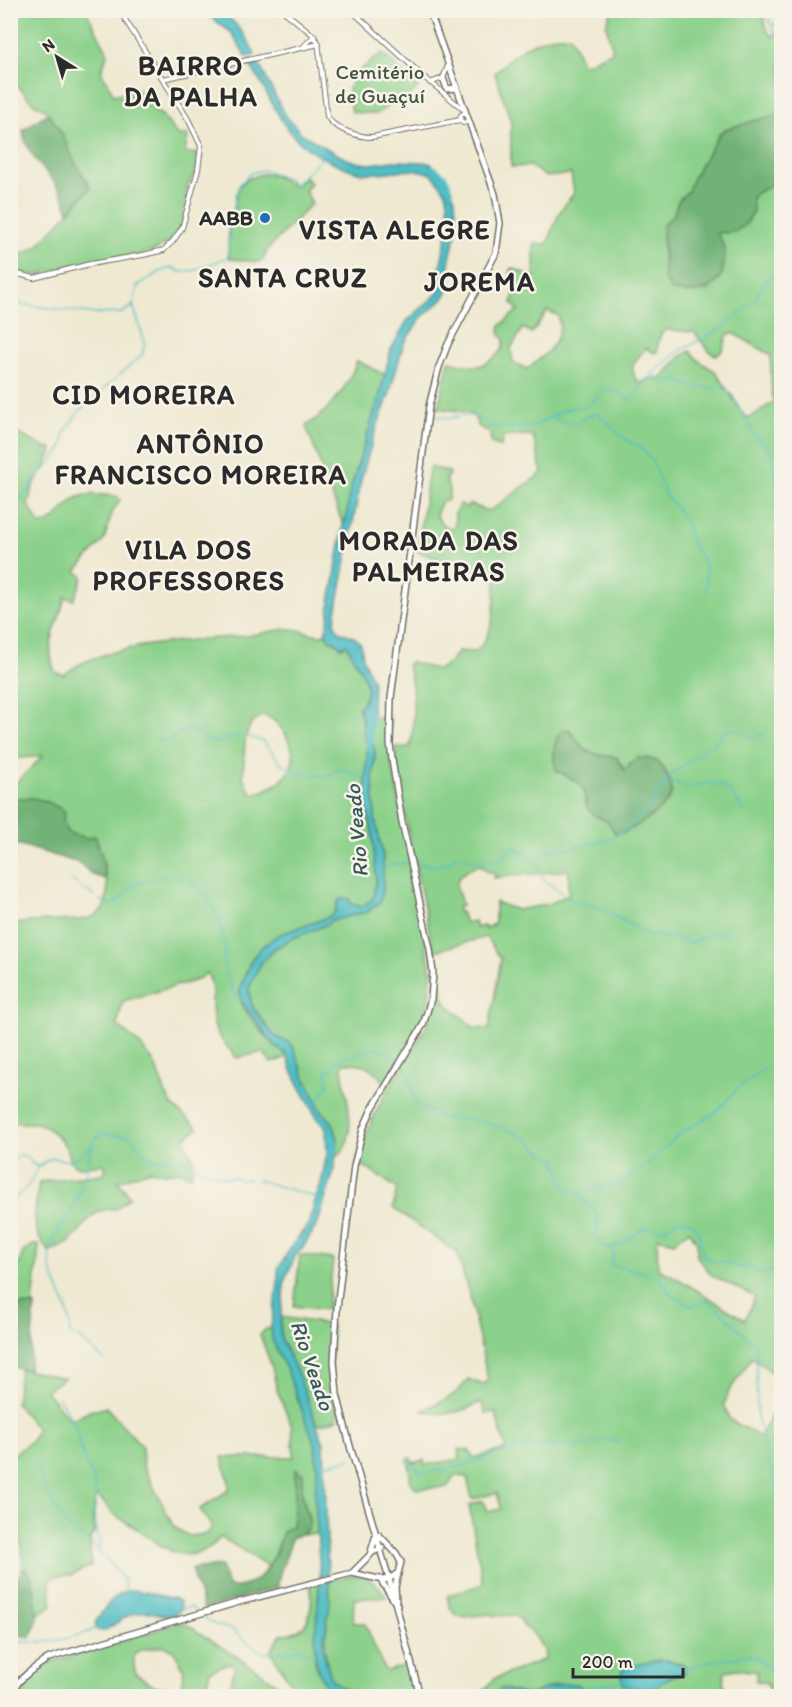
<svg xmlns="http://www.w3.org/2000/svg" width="792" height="1707" font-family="Itim,sans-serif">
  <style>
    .green { fill: #8cd18b; stroke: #5c7e5b; stroke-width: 1.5; fill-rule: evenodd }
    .forest { fill: #71b377; stroke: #4e6f51; stroke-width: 1.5 }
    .water { fill: #50bec5; stroke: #3e7478; stroke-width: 1.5 }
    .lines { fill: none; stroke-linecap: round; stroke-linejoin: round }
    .stream { stroke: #50bec5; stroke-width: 1.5 }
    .river { stroke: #50bec5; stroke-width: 7 }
    .tertiary-casing { stroke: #706e65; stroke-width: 6 }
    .primary-casing { stroke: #706e65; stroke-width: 8 }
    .trunk-casing { stroke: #706e65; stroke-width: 8 }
    .tertiary { stroke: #fff; stroke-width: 4 }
    .primary { stroke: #fff; stroke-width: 5 }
    .trunk { stroke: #fff; stroke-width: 5 }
    .poi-dot { fill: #1f6fb2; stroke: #f7f3e8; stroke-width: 2 }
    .labels { text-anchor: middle; stroke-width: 5; stroke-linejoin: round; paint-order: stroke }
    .park-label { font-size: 21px; fill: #435443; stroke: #f7f3e8 }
    .poi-label { font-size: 21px; font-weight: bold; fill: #2b2b2b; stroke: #f7f3e8; text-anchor: end }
    .water-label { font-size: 22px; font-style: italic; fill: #365759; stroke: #f7f3e8 }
    .district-label { font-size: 27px; font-weight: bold; letter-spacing: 1.5px; fill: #2b2b2b; stroke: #f7f3e8 }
  </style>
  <rect width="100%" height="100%" fill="#f7f3e8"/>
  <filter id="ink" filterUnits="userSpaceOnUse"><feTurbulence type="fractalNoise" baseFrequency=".0167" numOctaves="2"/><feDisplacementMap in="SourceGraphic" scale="12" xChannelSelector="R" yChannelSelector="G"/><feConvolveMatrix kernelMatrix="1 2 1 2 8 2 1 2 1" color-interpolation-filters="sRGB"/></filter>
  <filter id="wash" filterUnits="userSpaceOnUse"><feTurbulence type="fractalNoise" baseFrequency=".008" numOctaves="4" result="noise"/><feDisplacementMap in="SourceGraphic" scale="24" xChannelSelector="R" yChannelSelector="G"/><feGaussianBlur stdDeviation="1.35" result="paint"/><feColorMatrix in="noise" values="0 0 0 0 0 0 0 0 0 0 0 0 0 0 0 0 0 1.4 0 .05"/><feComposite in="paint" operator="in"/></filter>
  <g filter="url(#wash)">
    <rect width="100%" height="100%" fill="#efe9d1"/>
    <path class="green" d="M 11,11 L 86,11 L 108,53 L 101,71 L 114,95 L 138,89 L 152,109 L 162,115 L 178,136 L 188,135 L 185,153 L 201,154 L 197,168 L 187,188 L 183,225 L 171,241 L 155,250 L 143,254 L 87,262 L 35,275 L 25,274 L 11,268 L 11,253 L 26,253 L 38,246 L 88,191 L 89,183 L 76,165 L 61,132 L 51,117 L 45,109 L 33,103 L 11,78 Z
      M 611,11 L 762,11 L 768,32 L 773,37 L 779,29 L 774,25 L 781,17 L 781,113 L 727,129 L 720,133 L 693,178 L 688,191 L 678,201 L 674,214 L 662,232 L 664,279 L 672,291 L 691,292 L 709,290 L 721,274 L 725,250 L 717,233 L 719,231 L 726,233 L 743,227 L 749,220 L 753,211 L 751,199 L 755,194 L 771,185 L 773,175 L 781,166 L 782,1380 L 752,1357 L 728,1393 L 724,1405 L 730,1420 L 760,1437 L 781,1397 L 781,1696 L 772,1696 L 767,1683 L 756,1681 L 757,1672 L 737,1669 L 725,1671 L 723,1684 L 730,1694 L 710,1696 L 574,1696 L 579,1694 L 577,1684 L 556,1685 L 528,1695 L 501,1688 L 495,1696 L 479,1696 L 494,1679 L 545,1659 L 544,1650 L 533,1633 L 523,1626 L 521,1620 L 513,1615 L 495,1616 L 491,1614 L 461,1617 C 451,1614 449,1605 447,1596 L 483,1584 L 469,1505 L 483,1501 L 487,1512 L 501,1509 L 497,1493 L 472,1499 L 467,1477 L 455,1476 L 447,1487 L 417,1489 L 411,1483 L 408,1459 L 411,1458 L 413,1463 L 424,1460 L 425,1465 L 460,1459 L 459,1449 L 469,1450 L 473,1458 L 506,1449 L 495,1412 L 486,1414 L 481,1402 C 460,1414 446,1415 422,1411 C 442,1400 454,1399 468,1379 L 483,1385 L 488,1380 L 470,1297 L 457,1253 L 393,1208 L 397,1188 L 357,1162 C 365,1127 384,1096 402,1066 C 413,1050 425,1033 431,1013 C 437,992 436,971 433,949 L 403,805 L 395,747 L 410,747 C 415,725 414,700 411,678 C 410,673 408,670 407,664 L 411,662 L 438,670 L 450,662 L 458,651 L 475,652 C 497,632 494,604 496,576 L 417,552 L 429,470 L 430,467 L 450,472 L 446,480 C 449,488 451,494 447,501 L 442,501 L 436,515 L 441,523 L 450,529 L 455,527 L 455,513 L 459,505 L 461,504 L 466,508 L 470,504 L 485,510 L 491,510 L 542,473 L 533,436 L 523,435 L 503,437 L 501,447 L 491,443 L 490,432 L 479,427 L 473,415 L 467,412 L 438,408 L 449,361 C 468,365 480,372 496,356 C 502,351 504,347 504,339 L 499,333 L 500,326 L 518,310 L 512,303 L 516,284 L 510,273 L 512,268 L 534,277 L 534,243 L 546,244 L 548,242 L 559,213 L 574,193 L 571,174 L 546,177 L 530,166 L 511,167 L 511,122 L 495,73 L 509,59 L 528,45 L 549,37 L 570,35 L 583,65 L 613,51 L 606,25 ZM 547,311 L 558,315 C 566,340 544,356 527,369 L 513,362 L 511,348 L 523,328 L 532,333 ZM 665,330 L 694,332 L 709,351 L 715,355 C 724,354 725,343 727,335 L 733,333 L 771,355 C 771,371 769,385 774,402 L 751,417 L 745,417 L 716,372 L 699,361 L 690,351 L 681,356 L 662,378 L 648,379 L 641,383 L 638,382 C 627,366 635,361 646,348 L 654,353 L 657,352 C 658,344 658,335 665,330 ZM 570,730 C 583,752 590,755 616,757 L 625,770 L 628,769 L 629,763 L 641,758 C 647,758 654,759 659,762 C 667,768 674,788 670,797 C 665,809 629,834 616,834 L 607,821 L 595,816 L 585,804 L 584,790 L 579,783 L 556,770 ZM 478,865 L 482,866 L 488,872 L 495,872 L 494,878 L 569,870 L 568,895 L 549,904 L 517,910 L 495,902 L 495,923 L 485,929 L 484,926 L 476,928 L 474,921 L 465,923 L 461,912 L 459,913 L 457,908 L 462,905 C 459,891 450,884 464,873 C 469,869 472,867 478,865 ZM 486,937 L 501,959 L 489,1029 L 474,1028 L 444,1001 L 435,951 ZM 689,1230 L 697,1242 L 697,1256 L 711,1275 L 755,1297 L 745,1320 L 677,1278 L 658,1269 L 657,1238 L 674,1242 ZM 666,1660 L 682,1663 L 685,1673 L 668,1678 L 650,1689 L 637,1688 L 627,1684 L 623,1668 Z
      M 382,53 L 418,87 L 405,100 L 389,105 L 377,114 L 352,112 L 348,89 L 359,71 Z
      M 263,174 C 277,174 284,181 295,186 L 305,177 L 311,183 L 305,191 L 312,203 L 268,249 L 263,260 L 258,262 L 231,259 L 228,256 L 229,219 L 233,216 C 237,190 235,180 263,174 Z
      M 357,361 L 385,375 L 379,398 L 352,484 C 349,495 350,514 344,522 L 342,522 L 306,426 C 330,410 347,389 357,361 Z
      M 11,430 L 46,448 L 52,448 C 50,468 30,480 30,500 L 27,503 L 40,525 C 57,524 64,503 79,497 C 92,492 103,496 116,496 L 120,500 L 112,512 L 104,540 L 76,571 L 83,577 L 74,600 L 65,597 C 59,626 43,640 55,672 L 64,675 C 98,643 199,640 245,636 C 259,634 272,631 286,629 C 299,627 313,638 326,634 C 329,640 338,645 344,647 L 345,643 L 347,644 C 355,669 378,681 359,708 C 361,717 363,722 363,731 C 363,735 366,739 367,744 C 368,765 363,788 367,808 C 372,833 381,874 373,899 C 366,906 360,908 351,904 L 350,899 L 341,898 L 337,903 L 335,912 L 329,917 C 293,932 260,933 245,974 C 242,983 238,992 241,1001 C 243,1010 267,1038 274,1045 C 278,1050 284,1052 288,1057 L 271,1063 L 263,1052 L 237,1058 C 230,1050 221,1041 216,1031 C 208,1012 217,991 207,973 L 197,980 L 123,1001 L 117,1025 L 141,1046 L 154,1062 L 165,1092 L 172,1105 L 198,1128 L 184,1139 L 193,1159 L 192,1176 L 178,1171 L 165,1173 L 150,1170 L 118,1181 L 130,1197 L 116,1209 C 86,1208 86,1230 67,1244 C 61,1247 55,1249 49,1251 C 28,1231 36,1207 39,1182 L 103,1174 L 106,1169 L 102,1164 L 80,1167 L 73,1164 C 69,1158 69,1151 65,1146 C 60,1137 44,1123 34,1123 C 25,1122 19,1126 11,1120 L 11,925 C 73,910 130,949 98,842 L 69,833 L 63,822 L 64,811 L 46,801 L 32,798 L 11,798 L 10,789 L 43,756 L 11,759 ZM 262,715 C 272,717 279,724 284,732 C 305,764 287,784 254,794 L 252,794 L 243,777 L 245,740 L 250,725 Z
      M 377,717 L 390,718 L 391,759 L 431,971 L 429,1000 L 422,1021 L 385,1083 C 371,1067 366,1062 343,1063 L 342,1070 C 346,1095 360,1141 336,1157 L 338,1141 L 335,1129 L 321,1110 L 305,1078 L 294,1049 L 290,1043 L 274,1036 L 252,1006 L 250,997 L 249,988 L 253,977 L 261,963 L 274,949 L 291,939 L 328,924 L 331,920 C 344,920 354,913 366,913 L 380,902 L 383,889 L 383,855 L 375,819 L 373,777 L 375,759 L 374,746 L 368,730 L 371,719 Z
      M 33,1245 L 39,1245 L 33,1306 L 20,1305 L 11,1332 L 11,1287 L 23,1252 Z
      M 300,1255 L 333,1259 L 327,1310 L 294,1306 Z
      M 281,1317 L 332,1325 L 331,1377 L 338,1419 L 317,1425 L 298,1374 L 281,1339 Z
      M 271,1328 L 279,1356 L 286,1368 L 315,1444 L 317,1471 L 315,1497 L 318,1534 L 303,1534 C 315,1523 306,1511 303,1498 C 300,1483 305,1484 295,1470 L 295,1498 L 292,1527 L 284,1530 L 269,1567 L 221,1537 C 192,1569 168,1552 140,1531 C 131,1524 120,1520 112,1512 C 106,1507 104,1500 96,1496 L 93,1518 L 94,1531 L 90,1540 L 91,1566 L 71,1575 L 56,1576 L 50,1581 L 52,1605 L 37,1615 L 34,1587 L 26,1570 L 22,1570 L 23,1556 L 11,1482 L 10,1460 L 17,1452 L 32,1440 L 37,1429 L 16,1404 L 20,1369 L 64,1378 L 46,1391 L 69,1419 C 82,1418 77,1416 86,1412 C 93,1409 99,1411 106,1407 L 142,1446 L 143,1466 L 174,1527 L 189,1536 L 207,1534 L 212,1527 L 200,1509 L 229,1490 L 229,1482 L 222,1457 L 294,1457 L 292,1427 L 277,1390 L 272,1367 L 260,1335 L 266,1329 Z
      M 356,1575 C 370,1578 379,1584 386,1597 L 354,1599 L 353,1623 L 365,1623 L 384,1669 L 388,1671 L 407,1664 L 416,1696 L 356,1696 L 332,1680 C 316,1641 334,1618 329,1580 Z
      M 319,1583 L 315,1662 L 318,1671 L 344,1696 L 228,1696 L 235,1666 L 229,1663 L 210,1671 L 204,1696 L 12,1696 L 31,1674 L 49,1663 L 183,1622 L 262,1673 L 289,1694 L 294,1688 L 270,1651 L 281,1635 C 286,1633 293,1633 299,1630 C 312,1622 313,1599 310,1585 ZM 164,1646 L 173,1650 L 184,1669 L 180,1692 L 176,1689 L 155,1686 L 136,1674 L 134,1666 L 134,1656 L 140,1650 Z"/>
    <path class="forest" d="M 48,113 L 61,132 L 76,165 L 90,188 L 69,212 C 67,206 65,200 62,194 C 51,173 25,156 23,130 Z
      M 781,113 L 781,166 L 773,175 L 771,185 L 755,194 L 752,199 L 753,211 L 746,224 L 735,232 L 717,233 C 719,238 724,243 724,250 C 728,286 704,297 672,291 L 664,279 L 663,225 L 674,214 L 678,201 L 688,191 L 693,178 L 720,133 L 727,129 Z
      M 568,729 L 586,751 L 601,756 L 616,757 L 625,770 L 636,758 C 654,756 662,764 668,779 C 670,785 674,790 670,797 C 663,809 630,834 616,834 L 607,821 L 595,816 L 587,808 L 584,790 L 579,783 L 556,770 C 552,758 553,739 563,730 Z
      M 10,798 L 32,798 L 46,801 L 65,811 L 63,822 L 69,833 L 87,838 L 95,836 L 102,856 L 105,879 L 93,875 L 79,863 L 21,845 L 11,845 Z
      M 20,1305 L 35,1306 L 29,1370 L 11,1367 L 11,1332 Z
      M 295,1469 L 303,1474 C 303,1481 301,1488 302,1495 C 306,1517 321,1528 291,1538 C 290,1555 277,1570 278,1587 L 204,1609 L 191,1569 L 221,1566 L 228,1586 C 241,1591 261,1579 269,1566 C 276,1556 279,1541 284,1530 L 292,1527 L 295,1498 Z
      M 22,1570 L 26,1570 L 32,1577 L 38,1619 L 30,1638 L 11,1632 L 11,1580 L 18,1578 Z"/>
    <path class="water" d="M 202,11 L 222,11 C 236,23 248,37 255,55 L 246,57 L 232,33 Z
      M 257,60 L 285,115 L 302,134 L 344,158 L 360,163 L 371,164 L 393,161 L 425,162 L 431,164 L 450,187 L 455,199 L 457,229 L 449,263 L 449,285 L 447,292 L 443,299 L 421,318 L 404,343 L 389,395 L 374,435 L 361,480 L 336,613 L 335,624 L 339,631 L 356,638 L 361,644 L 363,658 L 373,682 L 372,710 L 373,714 L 368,724 L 368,730 L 375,751 L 373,777 L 375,819 L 383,855 L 383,889 L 380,902 L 366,913 C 354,913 344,920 331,920 L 328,924 L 291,939 L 274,949 L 261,963 L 249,988 L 252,1006 L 268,1028 L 274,1036 L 290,1043 L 294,1049 L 305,1078 L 321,1110 L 333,1123 L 338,1141 L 334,1171 L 318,1223 L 302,1249 L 296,1255 L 285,1279 L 280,1327 L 281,1339 L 298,1374 L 324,1444 L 328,1575 L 320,1577 L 315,1497 L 317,1471 L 315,1444 L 286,1368 L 279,1356 L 272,1339 L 271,1327 L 278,1284 L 278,1269 L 289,1250 L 308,1224 L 321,1183 L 327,1154 L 326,1127 L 318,1120 L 292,1071 L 287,1055 L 274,1045 L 241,1001 L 240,988 L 252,959 L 262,947 L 278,935 L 329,917 L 335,912 L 337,904 L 341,898 L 349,899 L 351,904 L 361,907 L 373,899 L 376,880 L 372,829 L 367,810 L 366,792 L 367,743 L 363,734 L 363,721 L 359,708 C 361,703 365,702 366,696 C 371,677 352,661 347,644 L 341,647 L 336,642 L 330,640 L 325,632 C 332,619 327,601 333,588 L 343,524 L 347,518 L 348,498 L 352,484 L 379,398 L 391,349 L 407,321 L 437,294 L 441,286 L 440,268 L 449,224 L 448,201 L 446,192 L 432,174 C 410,165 386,175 363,173 C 353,172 342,166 332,162 C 280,141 277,104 248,62 Z
      M 329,1580 L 330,1603 L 323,1648 L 326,1661 L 332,1680 L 356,1696 C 296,1696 320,1621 319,1583 Z
      M 134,1590 L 176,1599 L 180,1602 L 181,1609 C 169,1623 157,1610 142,1612 C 127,1613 117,1624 104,1631 L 97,1630 L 95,1623 L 97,1620 C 105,1606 118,1590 134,1590 Z
      M 658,1660 L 666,1660 L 685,1665 L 685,1673 L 668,1678 L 653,1689 L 640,1689 L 623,1685 L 621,1674 L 623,1668 Z
      M 562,1684 L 577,1684 L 583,1688 L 579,1694 L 574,1696 L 495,1696 L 500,1688 L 528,1695 Z"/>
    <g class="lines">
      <path class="stream" d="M 767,10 L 771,27 L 778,38
        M 10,303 L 97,314 L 122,313 L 133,306
        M 654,375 L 665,383 L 672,382 L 675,379 C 691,388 704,389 722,387 L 732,394 L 754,434 L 772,453 L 779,493 L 776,507 L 782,517
        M 435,416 L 451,418 L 463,415 L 475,416 L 489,426 L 506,428 L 532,427 L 566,409 L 587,406 L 603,392 L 611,389 L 618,391 L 628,400 L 631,400 L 647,379 L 678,352 L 720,329 L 748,307 L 755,300 L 764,283 L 782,268
        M 552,417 C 569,428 581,418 598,413 L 623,438 L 640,447 L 651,459 L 657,472 L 665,495 L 678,510 L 687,526 L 691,542 L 703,560 L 706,572 L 707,593
        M 10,506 L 26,494 L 35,480 L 54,459 L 63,446 L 64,433 L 80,410 L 142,355 L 145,343 L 133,305 L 138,285 L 162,271 L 172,267 L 180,272 L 196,270 L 228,257 L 230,224 L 235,208 L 236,194 L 240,184 L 251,173 L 263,170 L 289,179 L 294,186 L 321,158
        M 249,737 L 263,741 L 281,763 L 296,773 L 325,776 L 340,769 L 367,779
        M 157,740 L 169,741 L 177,734 L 191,729 L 205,740 L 215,742 L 240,736
        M 664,785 L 672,782 L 687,788 L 705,783 L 722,785 L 733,795 L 745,812
        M 535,857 L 546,851 L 581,846 L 607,840 L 621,833 L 652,804 L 664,782 L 673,773 L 714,743 L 726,730 L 740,730 L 754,739 L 765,734
        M 416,863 L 435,866 L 449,862 L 455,856 L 460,856 L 471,860 L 500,861 L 511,850 L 516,848 L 527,856 L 534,857 L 543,879 L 571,900 L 597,907 L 650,935 L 671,937 L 690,943 L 718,932 L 732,936 L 738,932
        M 382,867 L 408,862
        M 70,879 L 94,896
        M 189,880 L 206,896 L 220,922 L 225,945 L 224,967 L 235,996 L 241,999
        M 100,900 L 111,905 C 120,901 122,896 129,889 C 142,877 167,876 184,878
        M 403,1065 L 408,1070 L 415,1101 L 420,1107 L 447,1119 L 470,1119 L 507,1129 L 526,1139 L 542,1152 L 554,1157 L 566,1188 L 569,1191 L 581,1195 L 588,1206 L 595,1210 L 598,1219 L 597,1237 L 603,1247 C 622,1250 631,1234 647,1227 L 663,1230 C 677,1221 678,1215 695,1225 L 701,1240 L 702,1252 L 706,1258 L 712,1261 L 724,1262 L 735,1266 L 753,1268 L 759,1274 L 782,1270
        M 317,1102 L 328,1084 L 326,1071 L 332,1069 L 341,1057 C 365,1057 371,1036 397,1060
        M 10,1160 L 22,1155 L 28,1158 L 35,1166 L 39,1166
        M 258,1180 L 318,1198
        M 579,1193 L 592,1188 L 613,1186 L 620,1184 L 652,1160 L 681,1133 L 715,1113 L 739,1087 L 782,1056
        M 10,1203 L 28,1186 L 40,1165 L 48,1160 L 53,1158 L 69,1161 L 78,1157 L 88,1150 L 95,1139 L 103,1134 L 130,1136 L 145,1154 L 155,1159 L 182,1160 L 225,1178 L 233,1177 L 242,1180 L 249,1179
        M 51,1248 L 57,1232 L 77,1201 L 80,1185 L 86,1172 L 92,1146
        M 612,1249 L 613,1255 L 611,1265 L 659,1276 L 670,1294 L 691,1306 L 709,1301 L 733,1323 L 756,1347 L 757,1417 L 769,1465 L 782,1500
        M 50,1252 C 47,1283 73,1302 70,1335 L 80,1338 L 104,1360
        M 59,1398 L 75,1425 L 82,1452 L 95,1484 L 96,1500 L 94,1515 L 96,1533 L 100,1542 L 99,1551
        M 407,1460 L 421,1473 L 446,1470 L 481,1460 L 494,1454 L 533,1447 L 551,1445 L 576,1447 L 608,1440 L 621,1442
        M 38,1464 L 44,1487 L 62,1520 L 75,1534 L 88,1539 L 116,1570 L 124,1580 L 126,1592
        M 326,1464 L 351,1459
        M 182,1608 L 191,1607 L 196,1612
        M 203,1617 L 214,1624 L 233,1630 L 245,1641 L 263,1653 L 301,1650 L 315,1655
        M 10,1641 C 40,1644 70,1641 97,1628
        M 684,1669 L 702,1663 L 749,1655 L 757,1658 L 782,1679
        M 581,1688 L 623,1681"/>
      <path class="river" d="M 434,169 L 444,177 L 450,190
        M 369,715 L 370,746"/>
    </g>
  </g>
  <g filter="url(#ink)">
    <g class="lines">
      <g class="tertiary-casing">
        <path id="tertiary" d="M 288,10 L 286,13 L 312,34 L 318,42 L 327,116 C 333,129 358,137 372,137 L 460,120
          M 351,10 L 424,77 L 463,109
          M 303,47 L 314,36
          M 163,79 L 319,44
          M 430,83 L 443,78 L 448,66
          M 465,113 L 461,115 L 460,120 L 463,123 L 469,121
          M 10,268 L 18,274 L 34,278 L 90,264 L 143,255 L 164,250 L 173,241 L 182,228 L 198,170 L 201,146 L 188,119 L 119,10"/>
      </g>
      <g class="primary-casing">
        <path id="primary" d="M 389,1579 L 420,1696"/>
      </g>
      <g class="trunk-casing">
        <path id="trunk" d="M 443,78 L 447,89 L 456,88
          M 370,1555 L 376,1535
          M 352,1573 L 373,1552 L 382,1548
          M 380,1579 L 397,1605
          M 389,1579 L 350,1446 L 337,1394 L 334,1361 L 337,1308 L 354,1166 L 363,1129 L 372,1109 L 423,1025 L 431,999 L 433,973 L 430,949 L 402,822 L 393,766 L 390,744 L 391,698 L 429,406 L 439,367 L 448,344 L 496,253 L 500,223 L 495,194 L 429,10
          M 396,1601 L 395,1587 L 398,1574
          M 10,1694 C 20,1677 34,1668 49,1658 L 239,1602 L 352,1573 L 383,1580 L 389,1579 L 398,1573 L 401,1562 L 396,1553 L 379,1535"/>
      </g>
      <use href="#tertiary" class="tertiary"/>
      <use href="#primary" class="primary"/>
      <use href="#trunk" class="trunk"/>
    </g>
  </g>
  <circle class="poi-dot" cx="265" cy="218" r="6"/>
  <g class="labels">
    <g class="park-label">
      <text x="380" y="79">Cemitério<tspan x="380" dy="24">de Guaçuí</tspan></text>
    </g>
    <g class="poi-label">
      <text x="253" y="225">AABB</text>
    </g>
    <g class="water-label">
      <text transform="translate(356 831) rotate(-95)" y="8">Rio Veado</text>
      <text transform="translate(313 1365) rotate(71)" y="8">Rio Veado</text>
    </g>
    <g class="district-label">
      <text x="191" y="75">BAIRRO<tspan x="191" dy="31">DA PALHA</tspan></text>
      <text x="395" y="239">VISTA ALEGRE</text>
      <text x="283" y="287">SANTA CRUZ</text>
      <text x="480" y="291">JOREMA</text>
      <text x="144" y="404">CID MOREIRA</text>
      <text x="201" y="453">ANTÔNIO<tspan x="201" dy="31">FRANCISCO MOREIRA</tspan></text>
      <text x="429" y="550">MORADA DAS<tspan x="429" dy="31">PALMEIRAS</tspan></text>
      <text x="189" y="559">VILA DOS<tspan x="189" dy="31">PROFESSORES</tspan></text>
    </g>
  </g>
  <rect width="792" height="1707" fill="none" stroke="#f7f3e8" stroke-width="36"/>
  <g transform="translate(57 57) rotate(323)" stroke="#f7f3e8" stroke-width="4.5" paint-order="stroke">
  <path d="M0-4.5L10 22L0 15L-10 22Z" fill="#2b2b2b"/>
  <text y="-9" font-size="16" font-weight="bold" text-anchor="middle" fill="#2b2b2b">N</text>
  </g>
  <path d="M573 1668v9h110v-9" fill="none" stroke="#2b2b2b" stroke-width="3"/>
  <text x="582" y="1668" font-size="18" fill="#2b2b2b" stroke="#f7f3e8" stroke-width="4.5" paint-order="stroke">200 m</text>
</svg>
